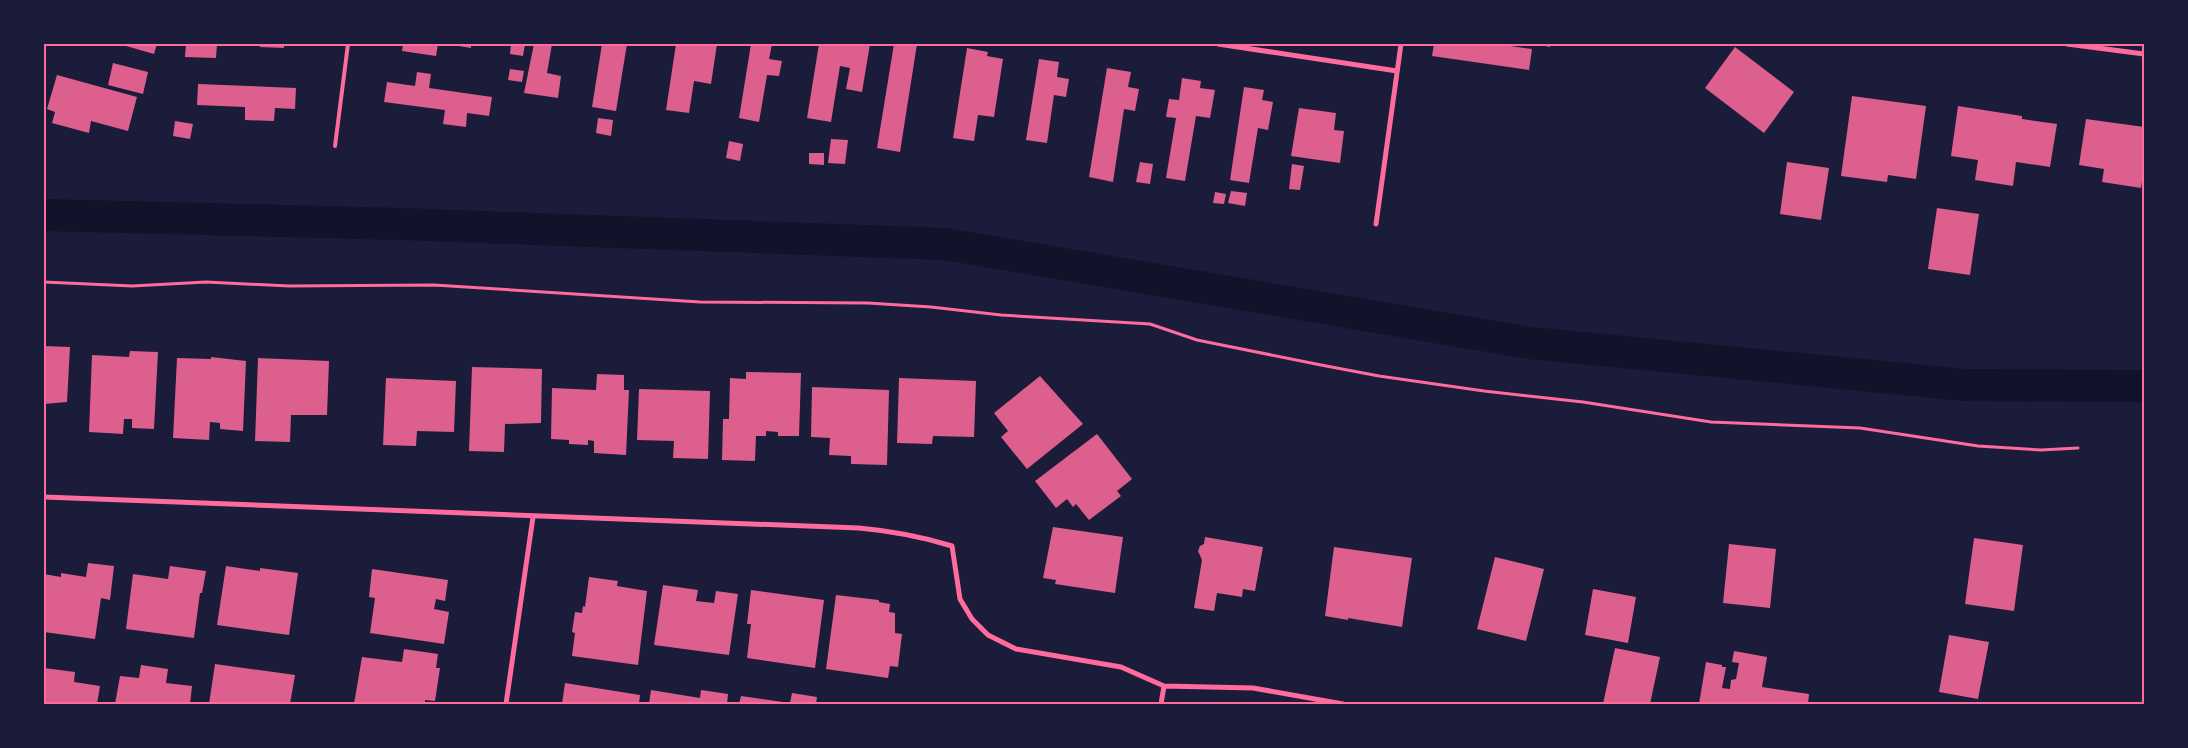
<svg xmlns="http://www.w3.org/2000/svg" width="2188" height="748" font-family="'Alegreya Sans',sans-serif">
  <style>
    .lines { fill: none; stroke-linecap: round; stroke-linejoin: round }
    .canal { stroke: #12122b; stroke-width: 32 }
    .building { fill: #dd5f8e }
    .path { stroke: #ff6b9d; stroke-width: 3 }
    .service { stroke: #ff6b9d; stroke-width: 4 }
    .minor { stroke: #ff6b9d; stroke-width: 5 }
    .neatline { fill: none; stroke: #ff6b9d; stroke-width: 2 }
  </style>
  <rect width="100%" height="100%" fill="#1b1b3a"/>
  <g class="lines">
    <path class="canal" d="M 44,215 L 402,224 L 945,244 L 1530,343 L 1965,385 L 2144,386"/>
  </g>
  <path class="building" d="M 119,44 L 157,44 L 154,54 Z
    M 186,44 L 217,44 L 216,58 L 185,57 Z
    M 260,44 L 284,44 L 284,48 L 260,47 Z
    M 403,44 L 438,44 L 436,56 L 402,51 Z
    M 447,44 L 471,44 L 471,48 Z
    M 511,44 L 525,44 L 523,56 L 510,54 Z
    M 534,44 L 552,44 L 547,73 L 561,76 L 558,98 L 524,93 Z
    M 602,44 L 627,44 L 616,111 L 592,107 Z
    M 676,44 L 717,44 L 711,84 L 694,81 L 689,113 L 666,110 Z
    M 751,44 L 772,44 L 769,59 L 782,61 L 779,76 L 767,75 L 759,122 L 739,118 Z
    M 819,44 L 870,44 L 862,92 L 846,89 L 850,68 L 840,66 L 831,122 L 807,118 Z
    M 894,44 L 917,44 L 900,152 L 877,148 Z
    M 1434,44 L 1496,44 L 1532,49 L 1529,70 L 1432,56 Z
    M 1535,44 L 1550,44 L 1550,47 Z
    M 1735,47 L 1794,92 L 1764,133 L 1705,88 Z
    M 967,48 L 988,52 L 987,56 L 1003,59 L 994,117 L 978,115 L 974,141 L 953,138 Z
    M 1039,59 L 1059,62 L 1057,77 L 1069,79 L 1066,97 L 1054,95 L 1047,143 L 1026,140 Z
    M 113,63 L 148,72 L 143,94 L 108,85 Z
    M 1107,68 L 1131,72 L 1128,87 L 1139,89 L 1135,111 L 1124,109 L 1113,182 L 1089,177 Z
    M 510,69 L 524,71 L 522,82 L 508,80 Z
    M 417,72 L 431,74 L 429,88 L 492,97 L 489,116 L 467,113 L 466,127 L 443,124 L 445,110 L 384,102 L 387,82 L 415,86 Z
    M 57,75 L 137,97 L 128,131 L 91,121 L 89,133 L 52,123 L 55,112 L 47,109 Z
    M 1182,78 L 1201,81 L 1200,88 L 1215,90 L 1210,118 L 1196,116 L 1185,181 L 1166,178 L 1176,118 L 1166,117 L 1169,99 L 1179,100 Z
    M 198,84 L 296,88 L 295,109 L 275,108 L 274,121 L 245,120 L 245,107 L 197,105 Z
    M 1244,87 L 1264,90 L 1262,100 L 1273,102 L 1268,130 L 1258,128 L 1249,183 L 1230,180 Z
    M 1852,96 L 1926,106 L 1916,179 L 1888,175 L 1887,182 L 1841,176 Z
    M 1958,106 L 2022,116 L 2022,119 L 2057,124 L 2050,167 L 2016,162 L 2013,186 L 1975,180 L 1978,160 L 1951,156 Z
    M 1299,108 L 1336,113 L 1334,130 L 1344,131 L 1340,163 L 1291,156 Z
    M 598,118 L 613,120 L 611,136 L 596,133 Z
    M 2086,119 L 2144,127 L 2144,174 L 2143,174 L 2141,188 L 2102,182 L 2104,169 L 2079,165 Z
    M 175,121 L 193,124 L 190,139 L 173,136 Z
    M 831,139 L 848,140 L 845,164 L 828,163 Z
    M 729,141 L 743,144 L 740,161 L 726,158 Z
    M 809,153 L 824,153 L 824,165 L 809,164 Z
    M 1140,162 L 1153,164 L 1150,184 L 1136,182 Z
    M 1787,162 L 1829,168 L 1821,220 L 1780,214 Z
    M 1292,164 L 1304,166 L 1300,190 L 1289,189 Z
    M 1231,191 L 1247,193 L 1245,206 L 1228,203 Z
    M 1215,192 L 1226,194 L 1224,204 L 1213,203 Z
    M 1937,208 L 1979,214 L 1970,275 L 1928,269 Z
    M 44,346 L 70,347 L 67,402 L 44,404 Z
    M 130,351 L 158,352 L 154,429 L 132,428 L 132,419 L 124,419 L 123,434 L 89,432 L 92,355 L 129,357 Z
    M 211,357 L 246,361 L 243,431 L 220,429 L 220,423 L 210,422 L 209,440 L 173,438 L 177,358 L 211,359 Z
    M 258,358 L 329,361 L 327,415 L 291,415 L 290,442 L 255,441 Z
    M 472,367 L 542,369 L 541,423 L 505,424 L 504,452 L 469,451 Z
    M 746,372 L 801,373 L 799,436 L 778,436 L 778,432 L 766,431 L 766,436 L 756,436 L 755,461 L 722,460 L 723,419 L 729,419 L 730,378 L 746,379 Z
    M 597,374 L 624,375 L 624,390 L 629,390 L 626,455 L 594,453 L 594,441 L 588,440 L 588,445 L 569,444 L 569,440 L 551,439 L 552,388 L 596,390 Z
    M 1040,376 L 1083,424 L 1027,469 L 1001,437 L 1008,431 L 994,413 Z
    M 386,378 L 456,381 L 454,432 L 417,431 L 416,446 L 383,445 Z
    M 899,378 L 976,381 L 974,437 L 933,436 L 932,444 L 897,443 Z
    M 812,387 L 889,390 L 887,465 L 851,464 L 851,456 L 829,455 L 830,438 L 811,437 Z
    M 639,389 L 710,391 L 708,459 L 673,458 L 674,441 L 637,440 Z
    M 1097,434 L 1132,479 L 1117,491 L 1121,496 L 1089,520 L 1076,504 L 1073,507 L 1067,499 L 1056,508 L 1035,481 Z
    M 1053,527 L 1123,537 L 1115,593 L 1055,584 L 1056,580 L 1043,578 Z
    M 1205,537 L 1263,547 L 1255,591 L 1243,589 L 1242,597 L 1217,593 L 1214,611 L 1194,608 L 1202,560 L 1198,551 L 1200,546 L 1204,544 Z
    M 1974,538 L 2023,545 L 2014,611 L 1965,604 Z
    M 1729,544 L 1776,549 L 1770,608 L 1723,603 Z
    M 1334,547 L 1412,558 L 1402,627 L 1348,618 L 1348,620 L 1325,616 Z
    M 1495,557 L 1544,569 L 1526,641 L 1477,629 Z
    M 88,563 L 114,566 L 110,600 L 101,598 L 95,639 L 44,632 L 44,574 L 61,577 L 61,573 L 86,577 Z
    M 170,566 L 206,571 L 202,593 L 200,593 L 194,638 L 126,629 L 133,574 L 168,579 Z
    M 226,566 L 260,571 L 260,568 L 298,573 L 289,635 L 217,625 Z
    M 372,569 L 448,580 L 445,601 L 436,599 L 434,609 L 449,612 L 444,644 L 370,633 L 375,598 L 369,597 Z
    M 589,577 L 618,581 L 617,586 L 647,591 L 638,665 L 572,656 L 575,633 L 572,632 L 575,612 L 582,613 L 583,606 L 585,607 Z
    M 663,585 L 698,590 L 696,601 L 714,603 L 716,591 L 738,594 L 729,655 L 654,645 Z
    M 1593,589 L 1636,597 L 1628,643 L 1585,635 Z
    M 751,590 L 824,600 L 815,668 L 747,658 L 751,624 L 747,624 Z
    M 836,595 L 879,600 L 879,602 L 890,604 L 889,612 L 895,613 L 895,633 L 902,634 L 898,667 L 890,666 L 888,678 L 826,669 Z
    M 1949,635 L 1989,642 L 1978,699 L 1939,692 Z
    M 1615,648 L 1660,657 L 1650,704 L 1603,704 Z
    M 404,649 L 438,654 L 436,668 L 440,668 L 435,701 L 425,700 L 425,704 L 354,704 L 362,657 L 402,662 Z
    M 1734,651 L 1767,657 L 1762,687 L 1809,694 L 1808,704 L 1699,704 L 1706,662 L 1722,665 L 1722,667 L 1726,667 L 1722,688 L 1730,689 L 1731,680 L 1736,679 L 1739,663 L 1732,662 Z
    M 215,664 L 295,675 L 290,704 L 209,704 Z
    M 141,665 L 168,669 L 166,683 L 192,686 L 190,704 L 115,704 L 120,676 L 139,678 Z
    M 44,668 L 75,672 L 74,682 L 100,686 L 97,704 L 44,704 Z
    M 565,683 L 640,695 L 639,704 L 562,704 Z
    M 651,690 L 700,698 L 701,690 L 728,694 L 727,704 L 649,704 Z
    M 792,693 L 817,697 L 816,704 L 739,704 L 741,696 L 790,703 Z"/>
  <g class="lines">
    <path class="path" d="M 44,282 L 132,286 L 206,282 L 289,286 L 434,285 L 700,302 L 868,303 L 931,307 L 1001,315 L 1150,324 L 1197,340 L 1321,365 L 1379,376 L 1484,391 L 1583,402 L 1711,422 L 1860,428 L 1978,446 L 2041,450 L 2078,448"/>
    <path class="service" d="M 335,146 L 348,44"/>
    <path class="minor" d="M 1218,44 L 1397,71
      M 2067,44 L 2144,54
      M 1376,224 L 1401,44
      M 44,497 L 859,528 C 892,531 920,536 952,546 L 960,599 L 972,619 L 988,635 L 1016,649 L 1121,667 L 1164,686 L 1253,688 L 1343,704
      M 506,704 L 533,517
      M 1161,704 L 1164,686"/>
  </g>
  <rect width="2188" height="748" fill="none" stroke="#1b1b3a" stroke-width="90"/>
  <rect x="45" y="45" width="2098" height="658" class="neatline"/>
</svg>
